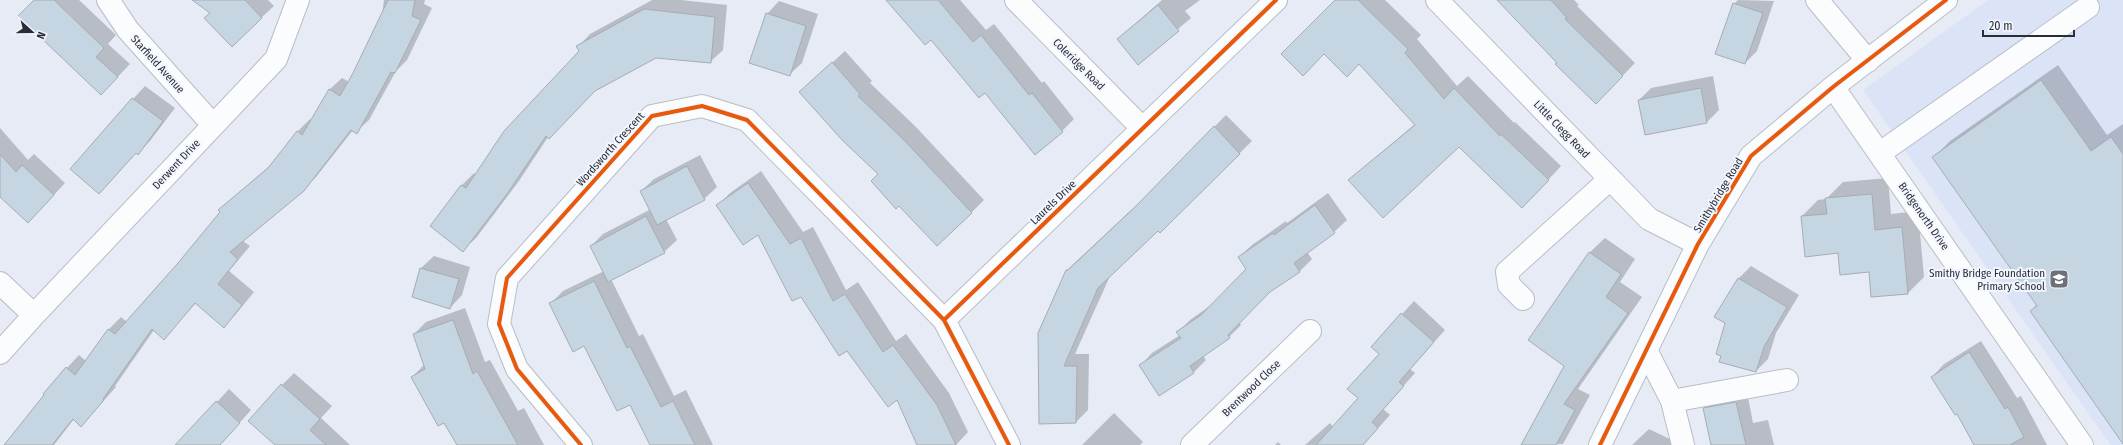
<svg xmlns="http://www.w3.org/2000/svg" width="2123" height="445" font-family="'Fira Sans Condensed',sans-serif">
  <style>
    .built { fill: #dbe4f7 }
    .shadow { fill: #0003 }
    .building { fill: #c6d5e2; stroke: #a6acb3 }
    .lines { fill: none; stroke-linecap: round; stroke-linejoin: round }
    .minor-casing { stroke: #b9bdc5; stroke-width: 24 }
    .minor { stroke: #fbfcfe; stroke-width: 22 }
    .cycleway-casing { stroke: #f2f6fe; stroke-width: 6 }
    .cycleway { stroke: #e8590c; stroke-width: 4 }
    .labels { text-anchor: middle; stroke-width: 4; stroke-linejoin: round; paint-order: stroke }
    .street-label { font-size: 11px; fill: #2a2d35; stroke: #f2f6fe }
    .poi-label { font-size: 11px; fill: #2a2d35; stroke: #f2f6fe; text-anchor: end }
  </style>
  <rect width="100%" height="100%" fill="#e6ebf6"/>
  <path class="built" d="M 1988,0 L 2123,0 L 2123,445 L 2111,445 L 2092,419 L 1863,90 Z"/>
  <path class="shadow" d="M 35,0 L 79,0 L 116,35 L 108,44 L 130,64 L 113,82 Z
    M 194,0 L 268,0 L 274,6 L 261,18 L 211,13 Z
    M 384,0 L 425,0 L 424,4 L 432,8 L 407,60 L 396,71 L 369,120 L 356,132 L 353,130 L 316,177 L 303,190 L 243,241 L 250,246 L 229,271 L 254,292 L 236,314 L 224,326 L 196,303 L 164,338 L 154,330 L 115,386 L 116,387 L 81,426 L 74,419 L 54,445 L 8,445 L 46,395 L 44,394 L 67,368 L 79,355 L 86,361 L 108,330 L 121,317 L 127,322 L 179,264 L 221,212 L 219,210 L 273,163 L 298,131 L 310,119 L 312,120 L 329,90 L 342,78 L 349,82 L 382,15 Z
    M 652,0 L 681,0 L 727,5 L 723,50 L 710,62 L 656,57 L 596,89 L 548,137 L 519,181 L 476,238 L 463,250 L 431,226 L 462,185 L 474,173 L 476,175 L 580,51 L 578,47 L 590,34 Z
    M 887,0 L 960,0 L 986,30 L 994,24 L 1042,83 L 1044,81 L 1074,119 L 1062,131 L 985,92 L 931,39 Z
    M 1162,0 L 1200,0 L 1185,11 L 1191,18 L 1138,63 L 1118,39 Z
    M 1337,0 L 1385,0 L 1421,35 L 1417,39 L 1457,86 L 1468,76 L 1514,123 L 1515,122 L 1561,166 L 1536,193 L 1459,146 L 1349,180 L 1415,124 Z
    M 1498,0 L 1574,0 L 1579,5 L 1577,6 L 1635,63 L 1596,103 Z
    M 1738,0 L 1774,1 L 1757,51 L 1745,63 L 1734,4 Z
    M 779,1 L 818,14 L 802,63 L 789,75 L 767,14 Z
    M 845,51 L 872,81 L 870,83 L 916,127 L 984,200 L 971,213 L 899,205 L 813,80 Z
    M 2058,65 L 2107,135 L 2123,124 L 2123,442 L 2031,311 L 2037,304 L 1934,157 L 1950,141 Z
    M 1713,76 L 1719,110 L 1707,122 L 1646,133 L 1639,100 L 1651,88 Z
    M 145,86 L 175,108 L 150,141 L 138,153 L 137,152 L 99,193 L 133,99 Z
    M 1226,115 L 1252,141 L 1160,232 L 1158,230 L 1110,276 L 1075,354 L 1089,354 L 1088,410 L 1076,422 L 1039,422 L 1039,333 L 1067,270 L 1144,198 Z
    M 0,128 L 28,160 L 34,154 L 65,183 L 40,210 L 0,196 Z
    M 700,155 L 717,187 L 704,199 L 666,219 L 677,240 L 664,252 L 611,279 L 639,336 L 643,334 L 674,396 L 686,390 L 713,445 L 651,445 L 630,403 L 551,303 L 563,291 L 604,271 L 591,246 L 603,234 L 651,209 L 641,191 L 654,179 Z
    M 761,171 L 803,232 L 813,227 L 846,290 L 858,282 L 896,341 L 906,334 L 949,393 L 968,432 L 956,445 L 918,445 L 897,398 L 800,285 L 758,233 L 718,205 L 730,193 Z
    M 1888,178 L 1891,214 L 1918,211 L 1924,277 L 1908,293 L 1839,252 L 1802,216 L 1818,200 L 1826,199 L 1843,182 Z
    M 1328,193 L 1347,220 L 1334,232 L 1307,252 L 1312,259 L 1300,271 L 1270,291 L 1239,322 L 1241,325 L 1229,337 L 1203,356 L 1206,360 L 1194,372 L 1159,395 L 1140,366 L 1152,353 L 1180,335 L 1178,332 L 1190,320 L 1214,303 L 1248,269 L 1239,257 L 1252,245 L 1286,221 L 1287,223 Z
    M 1605,238 L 1635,259 L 1620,282 L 1642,297 L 1578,389 L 1590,395 L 1563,444 L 1522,445 L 1565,365 L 1529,340 L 1590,252 Z
    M 434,256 L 470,267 L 462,295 L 450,308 L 421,268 Z
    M 1751,266 L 1799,295 L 1776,333 L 1768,359 L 1756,371 L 1739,278 Z
    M 1414,301 L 1445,330 L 1410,369 L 1415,373 L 1383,409 L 1390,415 L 1363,445 L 1305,445 L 1330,423 L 1333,427 L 1360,398 L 1380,354 L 1372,347 Z
    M 465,308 L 485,362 L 490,360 L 518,411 L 524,408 L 544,445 L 458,445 L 444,422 L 412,377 L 425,364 L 414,334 L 426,322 Z
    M 1981,341 L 2017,398 L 2021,396 L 2047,445 L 1975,445 L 1957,413 L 1932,377 L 1944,364 Z
    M 294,373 L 332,406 L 321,418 L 350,445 L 277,445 L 282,385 Z
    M 229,389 L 251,410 L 220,445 L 177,445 Z
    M 1747,392 L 1753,423 L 1768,420 L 1774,445 L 1712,445 L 1704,408 L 1715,398 Z
    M 1114,413 L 1143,442 L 1140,445 L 1082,445 Z
    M 1649,429 L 1682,445 L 1632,445 Z
    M 1278,442 L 1281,445 L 1275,445 Z"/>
  <path class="building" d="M 34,0 L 54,0 L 104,48 L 96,57 L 118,77 L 101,95 L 18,16 Z
    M 192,0 L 245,0 L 262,18 L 232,47 L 204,18 L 210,13 Z
    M 388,0 L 415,0 L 412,16 L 421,20 L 395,73 L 391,72 L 357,134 L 351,130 L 304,191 L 230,252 L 238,259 L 218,284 L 242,305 L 224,328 L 195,303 L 164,340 L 152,329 L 103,399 L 104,400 L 81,427 L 73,419 L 52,445 L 4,445 L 44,395 L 43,394 L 66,367 L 75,375 L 108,329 L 115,334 L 178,263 L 220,212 L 218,210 L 268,168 L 297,131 L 302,135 L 329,89 L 340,96 L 353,73 Z
    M 886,0 L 938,0 L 973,42 L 981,35 L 1029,95 L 1032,93 L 1063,132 L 1035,155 L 985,93 L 979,98 L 931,40 L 925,45 Z
    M 1335,0 L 1358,0 L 1408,49 L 1405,53 L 1444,99 L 1454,88 L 1500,136 L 1501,134 L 1549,180 L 1522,208 L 1459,147 L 1383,218 L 1348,180 L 1415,125 L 1359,64 L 1347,77 L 1324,54 L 1303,76 L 1281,54 Z
    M 1497,0 L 1551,0 L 1567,18 L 1565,19 L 1623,76 L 1596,104 L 1555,64 L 1557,63 Z
    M 1733,3 L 1763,13 L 1745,64 L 1715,54 Z
    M 1158,5 L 1179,31 L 1138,65 L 1117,39 Z
    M 644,9 L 715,17 L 711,63 L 656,58 L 595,91 L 549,139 L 546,136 L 507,194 L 463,252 L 430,226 L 461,185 L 466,188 L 504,131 L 579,51 L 576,46 Z
    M 766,13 L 806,26 L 790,76 L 749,63 Z
    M 832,62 L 860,94 L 858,96 L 904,140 L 972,213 L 937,246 L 899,206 L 896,209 L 871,181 L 878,174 L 843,141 L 799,92 Z
    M 2041,80 L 2091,151 L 2111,137 L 2123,154 L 2123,444 L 2030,311 L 2037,306 L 1932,157 Z
    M 1701,88 L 1707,123 L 1645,135 L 1638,100 Z
    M 132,98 L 163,121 L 138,155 L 136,153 L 99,194 L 70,169 Z
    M 1214,126 L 1240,154 L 1160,233 L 1158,231 L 1098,288 L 1064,366 L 1077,366 L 1076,423 L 1039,424 L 1038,333 L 1066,270 L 1068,270 L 1135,207 Z
    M 0,154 L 16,172 L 22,165 L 54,195 L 28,223 L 0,197 Z
    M 687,166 L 705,200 L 657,225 L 640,191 Z
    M 748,183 L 790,244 L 801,238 L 833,301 L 845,294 L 883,352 L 893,345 L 937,405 L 956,445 L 917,445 L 897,400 L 888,407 L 847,351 L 839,356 L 801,297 L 792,301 L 758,235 L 743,245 L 716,205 Z
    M 1872,194 L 1875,230 L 1902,227 L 1908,294 L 1871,297 L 1869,272 L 1840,275 L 1838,253 L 1805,257 L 1801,216 L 1827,214 L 1825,198 Z
    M 1315,205 L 1335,233 L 1294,263 L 1300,272 L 1270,292 L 1228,335 L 1230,338 L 1190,366 L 1194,373 L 1159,396 L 1139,365 L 1181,338 L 1176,332 L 1201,315 L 1246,269 L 1238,257 L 1273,233 L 1274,235 Z
    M 646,216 L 665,253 L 608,282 L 590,246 Z
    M 1589,252 L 1621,274 L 1606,297 L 1628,313 L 1564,404 L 1575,410 L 1556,445 L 1521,445 L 1564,366 L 1528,340 Z
    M 420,268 L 459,279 L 450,309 L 412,297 Z
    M 1738,278 L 1787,307 L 1764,347 L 1756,372 L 1719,362 L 1721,356 L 1716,354 L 1725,323 L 1714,317 Z
    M 594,281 L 627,348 L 630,346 L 661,407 L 673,401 L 695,445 L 650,445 L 630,405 L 617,411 L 584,346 L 573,352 L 549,303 Z
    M 1401,313 L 1434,342 L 1399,382 L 1404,386 L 1372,422 L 1378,428 L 1363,445 L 1316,445 L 1358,398 L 1347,389 L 1379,354 L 1371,347 Z
    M 453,320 L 473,374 L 477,371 L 518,445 L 457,445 L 444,423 L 438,426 L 411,377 L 425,369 L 413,334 Z
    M 1969,352 L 2005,409 L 2008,407 L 2024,437 L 2010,445 L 1974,445 L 1957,414 L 1955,415 L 1931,377 Z
    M 281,384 L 320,419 L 310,430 L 326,445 L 275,445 L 248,421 Z
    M 216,401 L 240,423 L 220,445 L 175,445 Z
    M 1736,402 L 1746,445 L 1711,445 L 1703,408 Z"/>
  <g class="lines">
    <g class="minor-casing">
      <path id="minor" d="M 108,0 L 128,30 L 213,125
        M 1016,0 L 1142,128
        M 1437,0 L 1649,219 L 1698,244
        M 1817,0 L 1868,61
        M 1833,87 L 2082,445
        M 1880,153 L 2088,7
        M 0,283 L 34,315 L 0,353
        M 1523,299 L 1509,285 L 1507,272 L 1610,179
        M 34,315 L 276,59 L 298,0
        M 1647,352 L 1672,401 L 1683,445
        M 1672,401 L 1787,380
        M 581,445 L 517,369 L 499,324 L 507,278 L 652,116 L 702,106 L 747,120 L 944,320
        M 1009,445 L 944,320 L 1276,0
        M 1192,445 L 1310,331
        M 1600,445 L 1698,244 L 1751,156 L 1833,87 L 1946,0"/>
    </g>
    <use href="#minor" class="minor"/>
    <g class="cycleway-casing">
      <path id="cycleway" d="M 581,445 L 517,369 L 499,324 L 507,278 L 652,116 L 702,106 L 747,120 L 944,320
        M 1009,445 L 944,320 L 1276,0
        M 1600,445 L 1698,244 L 1751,156 L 1833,87 L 1946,0"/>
    </g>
    <use href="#cycleway" class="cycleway"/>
  </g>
  <defs>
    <g id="school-square" transform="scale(1)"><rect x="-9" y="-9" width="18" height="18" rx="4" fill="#6c7079" stroke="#f2f6fe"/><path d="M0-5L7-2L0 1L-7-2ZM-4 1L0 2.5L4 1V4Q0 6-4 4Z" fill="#fff"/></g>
  </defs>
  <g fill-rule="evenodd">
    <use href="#school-square" x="2059" y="279"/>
  </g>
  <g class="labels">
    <g class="street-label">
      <text transform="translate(158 64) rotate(48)" y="4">Starfield Avenue</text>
      <text transform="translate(1079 64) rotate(45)" y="4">Coleridge Road</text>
      <text transform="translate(1562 129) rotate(46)" y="4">Little Clegg Road</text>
      <text transform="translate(610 149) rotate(-48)" y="4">Wordsworth Crescent</text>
      <text transform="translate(176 164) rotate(-47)" y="4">Derwent Drive</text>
      <text transform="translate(1718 195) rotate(-59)" y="4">Smithybridge Road</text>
      <text transform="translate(1053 202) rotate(-44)" y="4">Laurels Drive</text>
      <text transform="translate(1924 216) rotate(55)" y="4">Bridgenorth Drive</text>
      <text transform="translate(1251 388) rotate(-44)" y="4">Brentwood Close</text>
    </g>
    <g class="poi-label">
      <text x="2045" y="277">Smithy Bridge Foundation<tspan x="2045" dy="13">Primary School</tspan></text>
    </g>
  </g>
  <g transform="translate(32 32) rotate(111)" stroke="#f2f6fe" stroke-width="3" paint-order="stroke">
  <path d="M0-3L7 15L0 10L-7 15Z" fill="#2a2d35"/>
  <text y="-6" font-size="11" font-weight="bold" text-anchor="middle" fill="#2a2d35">N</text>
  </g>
  <path d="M1983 30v6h91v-6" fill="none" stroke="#2a2d35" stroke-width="2"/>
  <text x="1989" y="30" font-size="12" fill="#2a2d35" stroke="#f2f6fe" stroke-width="3" paint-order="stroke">20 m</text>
</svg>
